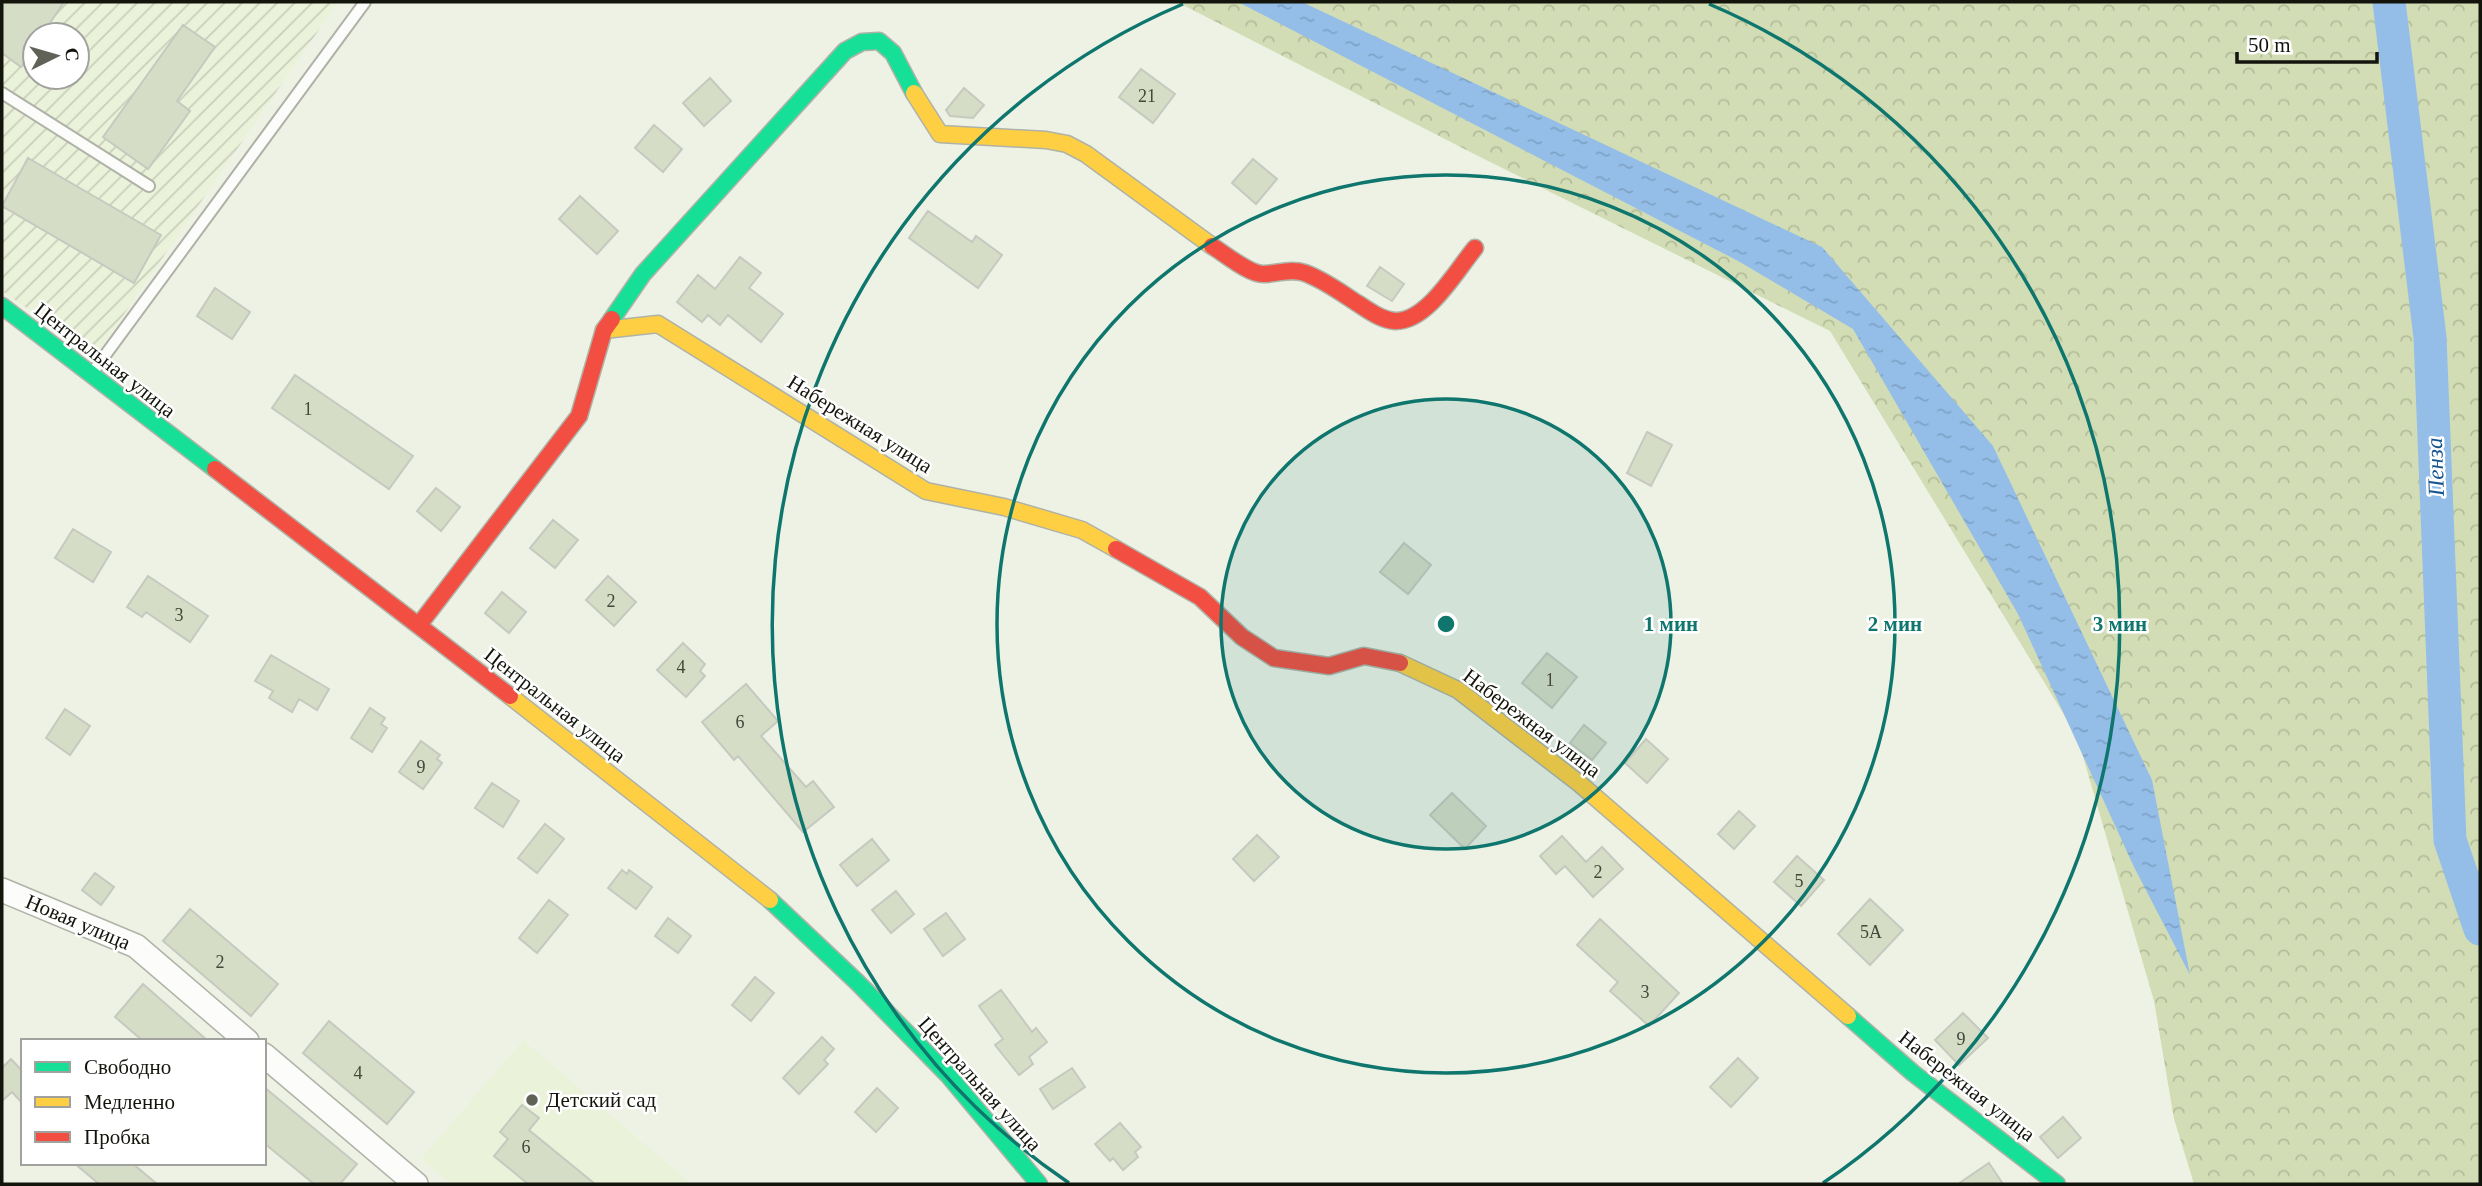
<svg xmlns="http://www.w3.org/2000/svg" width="2482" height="1186" font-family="'Times New Roman',serif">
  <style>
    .built { fill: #ebf2da }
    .industrial { fill: url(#industrial-furrows); fill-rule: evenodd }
    .forest { fill: url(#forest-crowns) }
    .water { fill: url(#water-ripples) }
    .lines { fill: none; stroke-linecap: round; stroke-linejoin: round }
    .river { stroke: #94bee8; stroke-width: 33 }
    .building { fill: #d6ddc6; stroke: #c6c9bf; stroke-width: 2 }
    .lane-casing { stroke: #afb2a7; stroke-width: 14 }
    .street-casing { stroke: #afb2a7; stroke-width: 26 }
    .fast-casing { stroke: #afb2a7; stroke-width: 19 }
    .slow-casing { stroke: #afb2a7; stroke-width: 19 }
    .jam-casing { stroke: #afb2a7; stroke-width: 19 }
    .lane { stroke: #fcfdfb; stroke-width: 10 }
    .street { stroke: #fcfdfb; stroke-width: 23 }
    .fast { stroke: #16e098; stroke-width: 16 }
    .slow { stroke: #ffcf43; stroke-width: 16 }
    .jam { stroke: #f24e42; stroke-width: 16 }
    .ring { fill: none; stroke: #0f766e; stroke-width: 3.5 }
    .poi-dot { fill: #606258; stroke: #fff; stroke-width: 2.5 }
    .labels { text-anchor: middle; stroke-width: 5; stroke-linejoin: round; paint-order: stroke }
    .number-label { font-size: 18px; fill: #44473a }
    .street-label { font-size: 21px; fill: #13150c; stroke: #fff }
    .poi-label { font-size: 21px; fill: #13150c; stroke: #fff; text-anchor: start }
    .water-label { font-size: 23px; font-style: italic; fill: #15538e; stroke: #fff }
    .centre { fill: #0f766e; stroke: #fff; stroke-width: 3.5 }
    .ring-label { font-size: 21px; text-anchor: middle; font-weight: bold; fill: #0f766e; stroke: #fff; stroke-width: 5; stroke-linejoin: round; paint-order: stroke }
  </style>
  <defs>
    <pattern id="industrial-furrows" width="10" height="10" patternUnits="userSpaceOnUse" patternTransform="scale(1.75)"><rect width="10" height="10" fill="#ebf2da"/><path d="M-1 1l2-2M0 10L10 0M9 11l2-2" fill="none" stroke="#c9cfba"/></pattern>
    <pattern id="forest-crowns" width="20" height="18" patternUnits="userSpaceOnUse" patternTransform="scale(1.75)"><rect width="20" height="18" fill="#d2ddb5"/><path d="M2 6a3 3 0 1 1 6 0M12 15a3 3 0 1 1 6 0" fill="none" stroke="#b3bd9a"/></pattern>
    <pattern id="water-ripples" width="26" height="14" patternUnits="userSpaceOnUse" patternTransform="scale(1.75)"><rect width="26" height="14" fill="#94bee8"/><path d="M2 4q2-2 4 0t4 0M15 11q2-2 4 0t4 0" fill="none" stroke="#7fa2c6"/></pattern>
  </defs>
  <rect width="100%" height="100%" fill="#eef2e5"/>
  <path class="built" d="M 523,1040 L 688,1181 L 686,1184 L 451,1184 L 421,1159 Z"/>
  <path class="industrial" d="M 2,2 L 338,2 L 96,355 L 2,291 ZM 35,35 L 77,35 L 77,77 L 35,77 Z"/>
  <path class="forest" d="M 1177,2 L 2480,2 L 2480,1184 L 2194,1184 L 2174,1119 L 2154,1001 L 2077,736 L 1830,331 L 1482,158 Z"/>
  <path class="water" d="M 1238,2 L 1302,2 L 1822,247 L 1993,446 L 2152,780 L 2190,975 L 2134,867 L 2018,614 L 1853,329 L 1740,262 Z"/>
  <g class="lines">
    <path class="river" d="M 2389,2 L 2430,337 L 2450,840 L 2480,929"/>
  </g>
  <path class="building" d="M 2,2 L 64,2 L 42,35 L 35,35 L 35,46 L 21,67 L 2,53 Z
    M 183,25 L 215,47 L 177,101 L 190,111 L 148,169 L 103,137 Z
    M 1141,69 L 1175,94 L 1153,123 L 1119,97 Z
    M 710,78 L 731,101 L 704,126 L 683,103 Z
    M 964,88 L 984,105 L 973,118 L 950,116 L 946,110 Z
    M 654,125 L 682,149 L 663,172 L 635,148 Z
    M 28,158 L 161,235 L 134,283 L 2,206 Z
    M 1253,159 L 1277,179 L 1256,204 L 1232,183 Z
    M 580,196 L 618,231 L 597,254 L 559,219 Z
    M 928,211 L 972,242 L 976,236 L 1002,255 L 978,288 L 909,238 Z
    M 740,257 L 761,273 L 749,288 L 783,314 L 761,342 L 728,315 L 720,325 L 708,315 L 702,322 L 677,302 L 698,275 L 715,289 Z
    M 1380,267 L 1404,284 L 1392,301 L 1367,286 Z
    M 215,288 L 250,312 L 232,339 L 197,316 Z
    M 295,375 L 413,456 L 389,489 L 272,408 Z
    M 1647,432 L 1672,445 L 1651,486 L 1627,473 Z
    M 436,488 L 460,507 L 441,531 L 417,511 Z
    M 553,520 L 578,540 L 555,568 L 530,548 Z
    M 73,529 L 111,552 L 93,582 L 55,558 Z
    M 1404,543 L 1431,565 L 1408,594 L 1380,572 Z
    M 148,576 L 208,616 L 190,642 L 146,612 L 142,617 L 127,607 Z
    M 608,576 L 636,602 L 614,626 L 586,600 Z
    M 502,592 L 526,612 L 509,633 L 485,613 Z
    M 683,643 L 705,664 L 700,671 L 705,676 L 686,697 L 657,670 Z
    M 1547,653 L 1577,677 L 1552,708 L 1522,683 Z
    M 271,655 L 329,689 L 317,710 L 299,699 L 292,712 L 269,698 L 273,691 L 255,681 Z
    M 746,684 L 778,721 L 761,736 L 806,787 L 813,781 L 834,807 L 803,832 L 738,756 L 734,760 L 702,722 Z
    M 370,708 L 385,718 L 381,724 L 387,728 L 372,752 L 351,738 Z
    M 65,709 L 90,726 L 70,755 L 46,738 Z
    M 1584,725 L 1606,743 L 1592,760 L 1570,743 Z
    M 1646,739 L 1668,759 L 1647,783 L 1625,763 Z
    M 421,741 L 440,755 L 437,759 L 442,763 L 423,789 L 399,772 Z
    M 492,783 L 519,801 L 503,827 L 475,808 Z
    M 1452,793 L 1486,826 L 1465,849 L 1430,815 Z
    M 1739,811 L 1755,826 L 1734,849 L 1718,834 Z
    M 545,824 L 564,839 L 537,873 L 518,858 Z
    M 1257,835 L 1279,857 L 1254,881 L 1233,859 Z
    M 1562,836 L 1586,862 L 1602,847 L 1623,869 L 1593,897 L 1565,866 L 1556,874 L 1540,856 Z
    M 872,839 L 889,860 L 857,886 L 840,865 Z
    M 1797,856 L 1824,880 L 1801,906 L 1774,882 Z
    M 622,870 L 627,874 L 629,870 L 652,887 L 636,909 L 608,888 Z
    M 95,873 L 114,887 L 101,905 L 82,890 Z
    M 896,891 L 914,914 L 891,933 L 872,910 Z
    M 1870,899 L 1903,930 L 1870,965 L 1838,934 Z
    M 549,900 L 568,915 L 537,953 L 519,938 Z
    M 190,909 L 278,984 L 251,1016 L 163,941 Z
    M 946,913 L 965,939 L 943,956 L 924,929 Z
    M 668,918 L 691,936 L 678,953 L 655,936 Z
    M 1600,919 L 1679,993 L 1649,1026 L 1610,991 L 1618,982 L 1577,945 Z
    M 755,977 L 774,993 L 751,1021 L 732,1005 Z
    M 143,984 L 208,1041 L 143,1041 L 115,1017 Z
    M 1001,990 L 1032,1032 L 1036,1028 L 1047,1042 L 1029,1057 L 1033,1064 L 1019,1075 L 995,1045 L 1003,1039 L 979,1006 Z
    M 1963,1013 L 1988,1038 L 1959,1065 L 1935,1040 Z
    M 329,1021 L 414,1092 L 387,1124 L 303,1053 Z
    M 822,1037 L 834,1049 L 824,1060 L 828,1064 L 799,1094 L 783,1078 Z
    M 1738,1058 L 1758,1078 L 1731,1107 L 1710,1087 Z
    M 11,1059 L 23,1072 L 23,1104 L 12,1092 L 2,1101 L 2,1068 Z
    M 1072,1068 L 1085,1087 L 1053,1109 L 1040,1089 Z
    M 264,1087 L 357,1164 L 340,1184 L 314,1184 L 264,1143 Z
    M 877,1088 L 898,1108 L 876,1132 L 855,1112 Z
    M 522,1105 L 539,1118 L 529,1130 L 595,1184 L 528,1184 L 494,1156 L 508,1139 L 500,1132 Z
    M 2063,1117 L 2081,1138 L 2058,1158 L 2040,1137 Z
    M 1120,1123 L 1141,1147 L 1135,1152 L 1138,1157 L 1123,1170 L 1113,1158 L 1110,1161 L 1095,1144 Z
    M 74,1163 L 132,1163 L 157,1184 L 99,1184 Z
    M 1989,1163 L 2003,1184 L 1958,1184 Z"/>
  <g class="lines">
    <g class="lane-casing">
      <path id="lane" d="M 2,93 L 149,186
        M 92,373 L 365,2"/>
    </g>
    <g class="street-casing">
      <path id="street" d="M 2,890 L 136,946 L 247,1041
        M 264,1055 L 416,1184"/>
    </g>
    <g class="fast-casing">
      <path id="fast" d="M 2,306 L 215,469
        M 612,319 L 643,274 L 845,51 L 862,42 L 879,41 L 893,53 L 914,93
        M 770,900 L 857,982 L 948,1075 L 1039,1184
        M 1848,1016 L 1913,1073 L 2057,1184"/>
    </g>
    <g class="slow-casing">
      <path id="slow" d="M 914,93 L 940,134 L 1046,140 L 1067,144 L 1086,154 L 1212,246
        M 604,330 L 658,324 L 926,491 L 1004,507 L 1082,530 L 1116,549
        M 1400,663 L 1458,690 L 1580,784 L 1848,1016
        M 510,696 L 770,900"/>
    </g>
    <g class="jam-casing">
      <path id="jam" d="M 1212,246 C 1225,254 1249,274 1263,274 C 1278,274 1290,268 1305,273 C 1324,280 1340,292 1357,303 C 1368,310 1381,320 1395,321 C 1427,322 1456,271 1475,248
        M 215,469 L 510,696
        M 1116,549 L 1200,597 L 1242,637 L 1274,658 L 1329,666 L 1364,656 L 1400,663
        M 419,625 L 579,416 L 604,330 L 612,319"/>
    </g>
    <use href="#lane" class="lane"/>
    <use href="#street" class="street"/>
    <use href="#fast" class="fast"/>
    <use href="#slow" class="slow"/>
    <use href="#jam" class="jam"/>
  </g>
  <circle cx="1446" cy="624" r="225" fill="#0f766e" fill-opacity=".12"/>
  <g class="ring">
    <circle cx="1446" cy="624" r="225"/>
    <circle cx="1446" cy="624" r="449"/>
    <path d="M1069 1183A674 674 0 0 1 1183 4M1709 4A674 674 0 0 1 1823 1183"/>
  </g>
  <circle class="poi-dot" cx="532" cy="1100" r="7"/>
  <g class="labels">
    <g class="number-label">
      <text x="1147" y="102">21</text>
      <text x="308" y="415">1</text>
      <text x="611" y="607">2</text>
      <text x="179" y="621">3</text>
      <text x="681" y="673">4</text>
      <text x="1550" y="686">1</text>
      <text x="740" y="728">6</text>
      <text x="421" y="773">9</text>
      <text x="1598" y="878">2</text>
      <text x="1799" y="887">5</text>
      <text x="1871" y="938">5А</text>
      <text x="220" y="968">2</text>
      <text x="1645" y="998">3</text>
      <text x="1961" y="1045">9</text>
      <text x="358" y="1079">4</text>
      <text x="526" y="1153">6</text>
    </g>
    <g class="street-label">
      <text transform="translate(105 360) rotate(38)" y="7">Центральная улица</text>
      <text transform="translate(860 424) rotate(32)" y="7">Набережная улица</text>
      <text transform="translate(555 705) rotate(38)" y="7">Центральная улица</text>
      <text transform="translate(1532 723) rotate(37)" y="7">Набережная улица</text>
      <text transform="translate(78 922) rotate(23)" y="7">Новая улица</text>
      <text transform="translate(980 1084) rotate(48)" y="7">Центральная улица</text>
      <text transform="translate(1967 1086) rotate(38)" y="7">Набережная улица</text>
    </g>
    <g class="poi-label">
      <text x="546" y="1107">Детский сад</text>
    </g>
    <g class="water-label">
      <text transform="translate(2435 467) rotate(-92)" y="8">Пенза</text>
    </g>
  </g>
  <circle cx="1446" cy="624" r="10" class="centre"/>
  <g class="ring-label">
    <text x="1671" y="631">1 мин</text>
    <text x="1895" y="631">2 мин</text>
    <text x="2120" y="631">3 мин</text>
  </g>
  <rect width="2482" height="1186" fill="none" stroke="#13150c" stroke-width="7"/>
  <rect x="21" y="1039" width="245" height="126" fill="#ffffff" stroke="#a1a19e" stroke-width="2"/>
  <rect x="35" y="1062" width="35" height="10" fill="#16e098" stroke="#a1a19e" stroke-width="2"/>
  <text x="84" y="1074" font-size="21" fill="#13150c">Свободно</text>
  <rect x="35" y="1097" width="35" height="10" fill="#ffcf43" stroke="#a1a19e" stroke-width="2"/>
  <text x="84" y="1109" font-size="21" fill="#13150c">Медленно</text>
  <rect x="35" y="1132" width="35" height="10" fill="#f24e42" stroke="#a1a19e" stroke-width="2"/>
  <text x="84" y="1144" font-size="21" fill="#13150c">Пробка</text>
  <g transform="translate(56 56) rotate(85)"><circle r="33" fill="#ffffff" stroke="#a1a19e" stroke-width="2"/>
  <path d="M0-5L12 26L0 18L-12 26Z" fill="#606258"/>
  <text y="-10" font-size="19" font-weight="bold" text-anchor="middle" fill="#13150c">С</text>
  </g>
  <path d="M2237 52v10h140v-10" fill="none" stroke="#13150c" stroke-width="3.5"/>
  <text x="2248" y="52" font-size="21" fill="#13150c" stroke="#ffffff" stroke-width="5" paint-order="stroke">50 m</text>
</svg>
